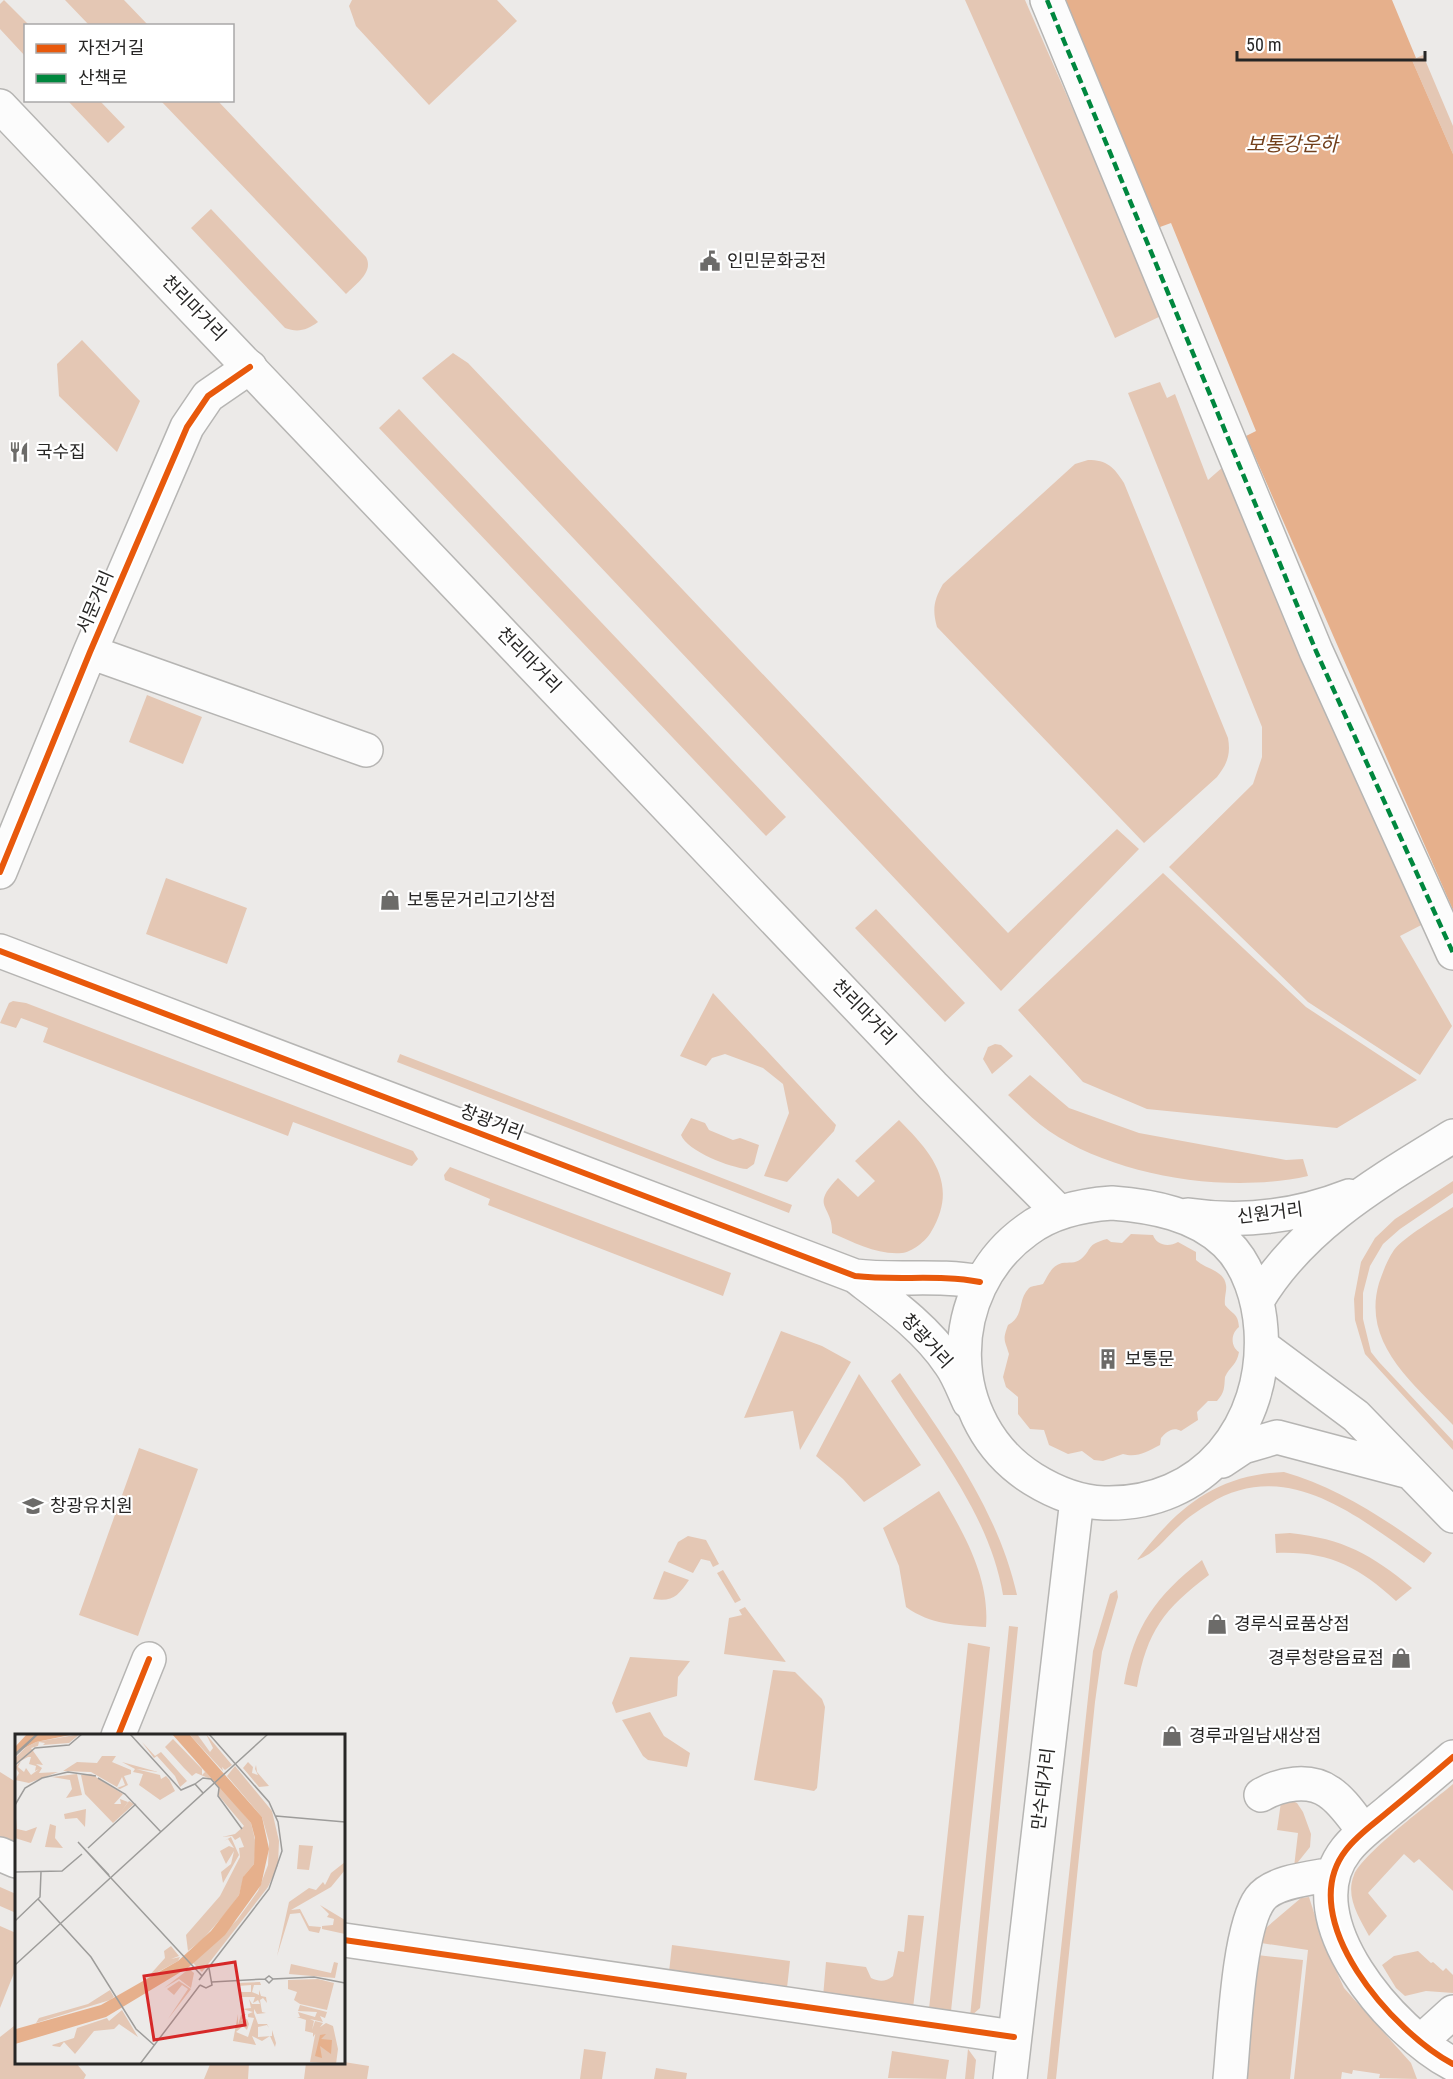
<svg xmlns="http://www.w3.org/2000/svg" width="1453" height="2079" font-family="'Roboto Condensed','Noto Sans KR',sans-serif">
  <style>
    .green { fill: #e4c7b4 }
    .water { fill: #e6b08c }
    .lines { fill: none; stroke-linecap: round; stroke-linejoin: round }
    .minor-casing { stroke: #b6b5b3; stroke-width: 36 }
    .major-casing { stroke: #b6b5b3; stroke-width: 36 }
    .minor { stroke: #fcfcfc; stroke-width: 33 }
    .major { stroke: #fcfcfc; stroke-width: 33 }
    .quiet { stroke: #00873e; stroke-width: 4.5; stroke-dasharray: 9 4.5; stroke-linecap: butt }
    .cycleway-casing { stroke: #fff; stroke-width: 10 }
    .cycleway { stroke: #e8590c; stroke-width: 6 }
    .labels { text-anchor: middle; stroke-width: 4.5; stroke-linejoin: round; paint-order: stroke }
    .poi-label { font-size: 18px; fill: #272625; stroke: #fff; text-anchor: start }
    .street-label { font-size: 18px; fill: #272625; stroke: #fff }
    .water-label { font-size: 20px; font-style: italic; fill: #73411d; stroke: #fff }
    .inset-road { fill: none; stroke: #9d9c9a; stroke-width: 1.5 }
    .view { fill: #d62828; fill-opacity: 0.15; stroke: #d62828; stroke-width: 3 }
    .inset-edge { fill: none; stroke: #272625; stroke-width: 3 }
  </style>
  <rect width="100%" height="100%" fill="#eceae8"/>
  <path class="green" d="M 4,0 L 29,25 L 26,26 L 25,56 L 0,29 L 0,4 Z
    M 65,0 L 124,0 L 148,25 L 89,25 Z
    M 352,0 L 497,0 L 517,21 L 429,105 L 356,26 L 349,6 Z
    M 965,0 L 1025,0 L 1163,315 L 1115,338 Z
    M 1423,55 L 1453,126 L 1453,154 L 1412,60 Z
    M 68,101 L 100,101 L 125,127 L 108,143 Z
    M 161,101 L 218,101 L 366,257 C 374,272 356,284 346,294 Z
    M 211,209 L 318,322 C 307,330 298,333 285,328 L 191,228 Z
    M 82,340 L 140,401 L 117,452 L 59,396 L 57,364 Z
    M 453,353 L 468,363 L 1008,933 L 1117,829 L 1139,849 L 1001,991 L 422,378 Z
    M 1160,382 L 1167,398 L 1175,394 L 1208,480 L 1224,466 L 1433,919 L 1400,936 L 1452,1026 L 1420,1075 L 1308,1002 L 1169,867 L 1253,784 L 1262,757 L 1262,727 L 1128,393 Z
    M 399,409 L 786,817 L 766,836 L 379,428 Z
    M 1088,460 C 1107,460 1114,467 1124,483 L 1228,738 C 1231,755 1227,764 1217,777 L 1144,843 L 937,627 C 932,609 934,600 943,584 L 1075,464 Z
    M 147,695 L 202,717 L 183,764 L 129,742 Z
    M 1163,873 L 1306,1007 L 1417,1080 L 1337,1128 L 1147,1109 L 1083,1082 L 1018,1010 Z
    M 166,878 L 247,908 L 227,964 L 146,934 Z
    M 876,909 L 965,1003 L 945,1022 L 855,928 Z
    M 713,993 L 836,1125 L 834,1131 L 787,1182 L 764,1176 L 789,1113 L 783,1084 L 763,1068 L 725,1054 L 712,1058 L 706,1066 L 680,1056 Z
    M 13,1001 L 26,1003 L 413,1151 L 418,1159 L 412,1166 L 408,1165 L 293,1122 L 288,1136 L 43,1042 L 48,1028 L 21,1018 L 16,1028 L 0,1023 L 9,1003 Z
    M 995,1044 L 1001,1045 L 1013,1056 L 992,1074 L 983,1059 L 988,1047 Z
    M 400,1054 L 792,1205 L 789,1213 L 397,1062 Z
    M 1030,1075 L 1069,1108 L 1139,1133 L 1286,1160 L 1303,1159 L 1308,1176 C 1228,1194 1117,1177 1049,1131 C 1034,1121 1021,1107 1008,1095 Z
    M 691,1118 L 705,1123 L 709,1130 L 733,1140 L 740,1138 L 759,1145 L 754,1164 L 747,1169 C 731,1168 687,1151 681,1135 Z
    M 899,1120 C 933,1154 959,1185 931,1232 C 926,1241 912,1252 902,1253 C 877,1255 855,1243 832,1233 C 833,1204 809,1208 838,1178 L 858,1197 L 875,1181 L 855,1161 Z
    M 450,1167 L 731,1273 L 723,1296 L 488,1205 L 490,1199 L 445,1180 L 444,1175 Z
    M 1453,1181 L 1453,1193 L 1400,1229 L 1383,1244 L 1370,1266 L 1363,1293 L 1363,1319 L 1371,1352 L 1379,1362 L 1453,1441 L 1453,1450 L 1365,1354 L 1355,1320 L 1354,1299 L 1361,1262 L 1375,1238 L 1395,1219 Z
    M 1453,1207 L 1453,1425 C 1416,1385 1361,1345 1379,1283 C 1383,1272 1387,1260 1394,1250 C 1404,1237 1438,1217 1453,1207 Z
    M 1131,1234 L 1153,1235 C 1157,1246 1169,1247 1178,1242 L 1196,1252 L 1196,1260 C 1205,1269 1224,1270 1226,1285 C 1227,1291 1224,1297 1225,1305 C 1233,1315 1238,1313 1239,1327 C 1231,1333 1230,1346 1239,1352 C 1237,1365 1230,1366 1225,1377 C 1224,1388 1225,1392 1217,1401 L 1208,1401 L 1197,1412 L 1198,1420 L 1181,1431 C 1173,1426 1166,1432 1161,1438 L 1160,1445 C 1146,1452 1137,1458 1123,1454 L 1103,1461 L 1094,1460 L 1082,1451 L 1068,1454 L 1049,1445 L 1044,1430 L 1030,1429 L 1018,1414 L 1018,1397 L 1006,1387 L 1003,1377 L 1009,1354 C 1005,1340 1002,1341 1008,1325 C 1025,1316 1017,1300 1029,1288 C 1033,1285 1038,1286 1043,1284 C 1048,1276 1051,1266 1062,1263 C 1069,1262 1075,1264 1081,1259 C 1093,1249 1085,1245 1107,1239 L 1111,1242 L 1122,1243 Z
    M 781,1331 L 822,1346 L 851,1362 L 800,1450 L 793,1411 L 744,1418 Z
    M 900,1373 C 948,1443 998,1511 1017,1595 L 1003,1595 C 990,1515 933,1447 891,1381 Z
    M 859,1374 L 921,1465 L 864,1502 L 843,1479 L 816,1456 Z
    M 139,1448 L 198,1469 L 138,1636 L 79,1615 Z
    M 1284,1472 C 1337,1487 1389,1521 1432,1553 L 1424,1563 C 1360,1519 1288,1455 1209,1504 C 1199,1510 1187,1518 1179,1526 C 1164,1539 1155,1554 1137,1560 C 1177,1508 1215,1475 1284,1472 Z
    M 939,1491 C 963,1532 990,1577 986,1627 C 956,1625 931,1625 906,1607 L 899,1566 L 883,1528 Z
    M 1290,1533 C 1344,1539 1371,1554 1412,1588 L 1396,1601 C 1358,1566 1328,1551 1276,1553 L 1275,1534 Z
    M 688,1536 L 706,1540 L 719,1564 L 713,1567 L 710,1561 L 701,1559 L 693,1573 L 668,1562 L 678,1542 Z
    M 1202,1560 L 1209,1575 C 1164,1609 1147,1631 1137,1687 L 1124,1684 C 1134,1626 1156,1596 1202,1560 Z
    M 723,1570 L 741,1600 L 735,1603 L 717,1573 Z
    M 664,1571 L 689,1580 C 678,1596 673,1602 653,1599 Z
    M 1117,1590 L 1118,1597 L 1102,1652 L 1095,1702 L 1056,2079 L 1047,2079 L 1093,1651 L 1110,1594 Z
    M 745,1607 L 786,1662 L 724,1654 L 729,1618 L 742,1615 L 739,1610 Z
    M 1009,1626 L 1018,1627 L 980,2008 L 970,2017 Z
    M 968,1643 L 990,1647 L 951,2011 L 929,2009 Z
    M 630,1657 L 690,1661 L 678,1677 L 677,1696 L 616,1713 L 612,1703 Z
    M 773,1670 L 795,1672 L 822,1699 L 825,1707 L 817,1788 L 814,1791 L 754,1780 Z
    M 650,1712 L 664,1736 L 690,1753 L 687,1767 L 648,1760 L 643,1756 L 622,1720 Z
    M 0,1772 L 16,1782 L 16,1849 L 0,1842 Z
    M 1453,1784 L 1453,1891 L 1419,1859 L 1414,1863 L 1404,1854 L 1368,1893 L 1387,1916 L 1369,1936 C 1359,1918 1345,1896 1354,1875 C 1363,1853 1432,1802 1453,1784 Z
    M 1288,1799 L 1297,1803 L 1303,1812 L 1311,1834 L 1310,1847 L 1294,1867 L 1298,1833 L 1277,1830 L 1281,1802 Z
    M 0,1887 L 16,1894 L 16,1913 L 0,1906 Z
    M 1309,1897 L 1324,1944 L 1344,1988 L 1411,2063 L 1417,2079 L 1379,2078 L 1380,2074 L 1353,2070 L 1352,2074 L 1342,2072 L 1341,2079 L 1294,2079 L 1308,1950 L 1261,1943 L 1261,1932 L 1301,1898 Z
    M 908,1915 L 924,1916 L 913,2008 L 823,1997 L 826,1962 L 866,1967 L 871,1978 C 880,1982 885,1982 893,1976 L 898,1951 L 904,1952 Z
    M 0,1926 L 16,1933 L 16,1968 L 0,2008 Z
    M 672,1945 L 790,1961 L 787,1988 L 669,1972 Z
    M 1418,1951 L 1431,1963 L 1433,1962 L 1443,1971 L 1446,1968 L 1453,1975 L 1453,1993 L 1426,1991 L 1405,1996 L 1396,1988 L 1382,1965 L 1394,1956 Z
    M 1257,1955 L 1303,1960 L 1290,2079 L 1244,2079 Z
    M 16,2019 L 16,2062 L 76,2063 L 86,2075 L 84,2079 L 0,2079 L 0,2037 L 14,2026 Z
    M 584,2049 L 606,2052 L 602,2079 L 580,2079 Z
    M 968,2049 L 976,2060 L 974,2079 L 965,2079 Z
    M 892,2051 L 949,2060 L 946,2079 L 888,2078 Z
    M 211,2062 L 249,2063 L 248,2079 L 204,2079 Z
    M 344,2062 L 369,2066 L 367,2079 L 304,2079 L 306,2063 Z
    M 656,2068 L 687,2073 L 686,2079 L 654,2079 Z"/>
  <path class="water" d="M 1063,0 L 1392,0 L 1416,58 L 1412,60 L 1453,154 L 1453,910 L 1246,436 L 1256,431 L 1171,223 L 1160,227 Z"/>
  <g class="lines">
    <g class="minor-casing">
      <path id="minor" d="M 1047,0 L 1316,651 L 1453,953
        M 90,652 L 366,750
        M 0,872 L 90,652 L 187,427 L 208,396 L 250,367
        M 0,951 L 855,1276 C 897,1281 939,1274 980,1282
        M 855,1276 C 889,1302 926,1328 950,1364 C 958,1375 963,1389 969,1402
        M 118,1736 L 149,1659
        M 1453,1757 C 1432,1775 1411,1793 1390,1810 C 1375,1823 1358,1834 1346,1850 C 1292,1919 1394,2033 1453,2064
        M 1261,1795 C 1280,1784 1309,1778 1329,1792 C 1343,1801 1354,1819 1364,1831
        M 0,1854 L 16,1861
        M 344,1940 L 1014,2037
        M 1421,2041 L 1453,2012
        M 1230,2079 C 1234,2039 1238,1929 1260,1899 C 1273,1881 1313,1878 1333,1874"/>
    </g>
    <g class="major-casing">
      <path id="major" d="M 0,106 L 933,1086 L 1059,1212
        M 1112,1203 C 1152,1206 1196,1214 1226,1243 C 1249,1265 1259,1300 1261,1330 C 1267,1425 1204,1506 1104,1503 C 1079,1502 1054,1492 1033,1479 C 943,1423 942,1291 1027,1230 C 1052,1211 1082,1205 1112,1203 Z
        M 1188,1215 C 1242,1223 1298,1216 1349,1196
        M 1257,1301 C 1302,1225 1380,1181 1453,1136
        M 1262,1346 L 1356,1416 L 1453,1516
        M 1222,1461 L 1243,1447 L 1277,1437 L 1406,1471
        M 1010,2079 L 1077,1499"/>
    </g>
    <use href="#minor" class="minor"/>
    <use href="#major" class="major"/>
    <path class="quiet" d="M 1047,0 L 1316,651 L 1453,953"/>
    <g class="cycleway-casing">
      <path id="cycleway" d="M 0,872 L 90,652 L 187,427 L 208,396 L 250,367
        M 0,951 L 855,1276 C 897,1281 939,1274 980,1282
        M 118,1736 L 149,1659
        M 1453,1757 C 1432,1775 1411,1793 1390,1810 C 1375,1823 1358,1834 1346,1850 C 1292,1919 1394,2033 1453,2064
        M 344,1940 L 1014,2037"/>
    </g>
    <use href="#cycleway" class="cycleway"/>
  </g>
  <defs>
    <g id="civic-bare" transform="scale(1.62)"><path d="M-.6-6.5H3V-4.5H.6V-3L4-1V1h2V6H-6V1h2V-1L-.6-3ZM-1.2 2.5V6h2.4V2.5Z" fill="#6c6b69" stroke="#fff" stroke-width="2.5" paint-order="stroke"/></g>
    <g id="restaurant-bare" transform="scale(1.62)"><path d="M-5-6h1v4h1v-4h1v4h1v-4h1v5L-1.5 .5V6h-2V.5L-5-1ZM5-6V6H3V1.5H1.5Q1.5-4 5-6Z" fill="#6c6b69" stroke="#fff" stroke-width="2.5" paint-order="stroke"/></g>
    <g id="shop-bare" transform="scale(1.62)"><path d="M-5-2.5h2.3a2.7 3.5 0 0 1 5.4 0H5L5.5 6h-11ZM-1.5-2.5h3a1.5 2.3 0 0 0-3 0Z" fill="#6c6b69" stroke="#fff" stroke-width="2.5" paint-order="stroke"/></g>
    <g id="building-bare" transform="scale(1.62)"><path d="M-4-6H4V6H1V3H-1V6H-4ZM-2.5-4.3h1.7v1.8h-1.7ZM.8-4.3h1.7v1.8H.8ZM-2.5-1h1.7V.8h-1.7ZM.8-1h1.7V.8H.8Z" fill="#6c6b69" stroke="#fff" stroke-width="2.5" paint-order="stroke"/></g>
    <g id="school-bare" transform="scale(1.62)"><path d="M0-5L7-2L0 1L-7-2ZM-4 1L0 2.5L4 1V4Q0 6-4 4Z" fill="#6c6b69" stroke="#fff" stroke-width="2.5" paint-order="stroke"/></g>
  </defs>
  <g fill-rule="evenodd">
    <use href="#civic-bare" x="710" y="261"/>
    <use href="#restaurant-bare" x="19" y="452"/>
    <use href="#shop-bare" x="390" y="900"/>
    <use href="#building-bare" x="1108" y="1359"/>
    <use href="#school-bare" x="33" y="1506"/>
    <use href="#shop-bare" x="1217" y="1624"/>
    <use href="#shop-bare" x="1401" y="1658"/>
    <use href="#shop-bare" x="1172" y="1736"/>
  </g>
  <g class="labels">
    <g class="poi-label">
      <text x="727" y="267">인민문화궁전</text>
      <text x="36" y="458">국수집</text>
      <text x="407" y="906">보통문거리고기상점</text>
      <text x="1125" y="1365">보통문</text>
      <text x="50" y="1512">창광유치원</text>
      <text x="1234" y="1630">경루식료품상점</text>
      <text x="1384" y="1664" text-anchor="end">경루청량음료점</text>
      <text x="1189" y="1742">경루과일남새상점</text>
    </g>
    <g class="street-label">
      <text transform="translate(194 308) rotate(46)" y="6">천리마거리</text>
      <text transform="translate(95 602) rotate(-67)" y="6">서문거리</text>
      <text transform="translate(529 660) rotate(46)" y="6">천리마거리</text>
      <text transform="translate(864 1012) rotate(46)" y="6">천리마거리</text>
      <text transform="translate(492 1122) rotate(21)" y="6">창광거리</text>
      <text transform="translate(1270 1213) rotate(-7)" y="6">신원거리</text>
      <text transform="translate(927 1341) rotate(48)" y="6">창광거리</text>
      <text transform="translate(1043 1789) rotate(-83)" y="6">만수대거리</text>
    </g>
    <g class="water-label">
      <text x="1292" y="151">보통강운하</text>
    </g>
  </g>
  <g transform="translate(15 1734)">
    <rect width="330" height="330" fill="#eceae8"/>
    <path d="M 65,0 L 54,9 L 28,11 L 30,9 L 24,8 L 23,12 L 16,14 L 28,31 L 21,30 L 27,34 L 24,39 L 43,38 L 14,49 L 0,46 L 4,39 L 0,33 L 6,27 L 3,33 L 9,38 L 11,34 L 16,41 L 24,35 L 20,37 L 21,32 L 14,30 L 16,23 L 13,23 L 0,30 L 0,24 L 10,14 L 21,8 ZM 174,0 L 182,0 L 195,18 L 198,14 L 191,0 L 217,31 L 210,36 L 207,33 L 208,37 ZM 158,5 L 187,35 L 187,41 L 190,38 L 178,23 L 198,46 L 181,39 L 177,42 L 169,34 L 150,13 ZM 127,8 L 140,22 L 146,18 L 172,47 L 165,53 L 160,42 L 142,22 L 139,24 ZM 87,22 L 101,22 L 97,28 L 116,36 L 116,40 L 109,42 L 113,51 L 105,55 L 102,54 L 110,51 L 107,43 L 102,53 L 76,38 L 48,37 L 62,28 L 82,29 ZM 107,28 L 143,38 L 121,35 L 145,41 L 146,45 L 151,42 L 163,55 L 154,45 L 160,57 L 145,66 L 124,51 L 128,40 L 118,38 L 120,35 ZM 233,28 L 238,33 L 237,39 L 243,41 L 240,35 L 241,31 L 242,38 L 254,52 L 244,53 L 228,34 ZM 220,32 L 257,77 L 264,107 L 263,131 L 253,153 L 187,238 L 178,229 L 222,186 L 243,157 L 253,131 L 254,108 L 247,83 L 212,42 ZM 62,40 L 67,61 L 51,64 L 57,55 L 55,46 L 37,43 ZM 76,40 L 108,60 L 99,70 L 106,70 L 105,65 L 113,68 L 106,78 L 114,67 L 119,70 L 98,89 L 70,60 L 66,41 ZM 203,50 L 236,89 L 241,110 L 239,130 L 229,142 L 224,161 L 210,180 L 187,206 L 169,220 L 173,217 L 171,201 L 205,162 L 225,123 L 224,114 L 229,113 L 225,103 L 220,106 L 217,102 L 207,103 L 220,100 L 229,92 L 204,62 ZM 0,74 L 2,95 L 11,97 L 22,93 L 16,109 L 0,104 ZM 71,75 L 70,93 L 62,84 L 50,85 L 49,80 ZM 35,90 L 41,92 L 40,104 L 48,114 L 30,113 ZM 216,103 L 224,121 L 208,149 L 206,138 L 216,130 L 219,117 L 211,130 L 205,117 L 214,112 L 219,114 L 213,105 L 209,107 ZM 284,111 L 298,112 L 294,136 L 282,135 ZM 330,128 L 330,136 L 316,153 L 276,176 L 285,175 L 294,192 L 306,193 L 304,199 L 294,197 L 285,179 L 275,180 L 262,222 L 274,168 L 294,154 L 301,156 L 308,148 L 310,151 L 316,139 ZM 305,171 L 330,186 L 330,200 L 307,195 L 307,192 L 318,191 L 319,185 L 312,183 L 314,180 ZM 156,212 L 164,222 L 156,225 L 165,223 L 163,227 L 132,244 L 150,224 L 149,217 ZM 319,228 L 323,229 L 320,244 L 274,240 L 276,230 L 316,239 ZM 174,235 L 179,239 L 176,254 L 164,245 L 149,254 ZM 303,245 L 319,249 L 312,276 L 285,270 L 279,266 L 282,258 L 273,255 L 273,246 ZM 164,247 L 176,255 L 153,285 L 173,255 L 167,251 L 159,261 L 152,255 ZM 245,248 L 246,251 L 239,251 L 237,258 L 244,261 L 244,256 L 246,262 L 251,263 L 252,269 L 248,264 L 245,266 L 247,278 L 251,279 L 242,280 L 239,275 L 239,279 L 243,290 L 252,290 L 254,294 L 252,291 L 243,293 L 243,303 L 257,302 L 257,296 L 261,309 L 260,313 L 255,302 L 247,307 L 237,302 L 241,311 L 218,307 L 223,280 L 223,291 L 226,281 L 231,280 L 226,287 L 232,285 L 234,290 L 232,296 L 228,292 L 221,298 L 233,303 L 239,284 L 233,283 L 233,280 L 238,278 L 227,275 L 236,274 L 234,265 L 237,270 L 245,270 L 243,266 L 238,269 L 240,263 L 225,263 L 225,258 L 236,258 L 236,251 L 223,252 L 222,249 ZM 95,256 L 99,263 L 95,266 L 21,289 L 24,284 L 73,270 ZM 285,271 L 312,278 L 310,284 L 305,282 L 308,288 L 295,285 L 299,287 L 297,296 L 300,287 L 308,289 L 298,303 L 298,299 L 290,297 L 291,286 L 282,283 L 285,283 L 283,278 L 300,283 L 302,278 L 283,277 ZM 107,276 L 123,303 L 104,290 L 99,295 L 79,297 L 60,320 L 49,308 L 45,313 L 38,312 L 37,311 L 59,304 L 62,294 L 92,284 L 94,287 ZM 311,289 L 318,292 L 323,315 L 321,330 L 295,328 L 301,296 Z" fill="#e4c7b4"/>
    <path d="M 12,0 L 60,0 L 21,8 L 0,19 L 0,13 ZM 157,0 L 174,0 L 247,83 L 254,115 L 246,151 L 210,201 L 174,233 L 91,283 L 0,310 L 1,295 L 86,271 L 163,227 L 196,197 L 224,161 L 228,143 L 239,130 L 240,104 L 236,89 ZM 311,300 L 306,305 L 317,306 L 316,320 L 305,312 L 307,324 L 300,322 L 305,301 Z" fill="#e6b08c"/>
    <path class="inset-road" d="M 115,0 L 166,56 L 180,50 L 188,59M 0,20 L 22,0M 0,22 L 23,0M 0,31 L 20,14 L 54,11 L 67,0M 83,44 L 110,60 L 146,98M 180,50 L 188,44 L 196,45 L 204,54 L 203,62 L 227,95M 0,71 L 10,54 L 27,44 L 53,38 L 81,42M 261,82 L 330,88M 63,108 L 95,143M 63,108 L 94,141M 73,114 L 121,70M 0,138 L 47,137 L 67,120M 96,144 L 187,242M 23,165 L 76,223 L 121,295 L 139,311M 0,187 L 25,163 L 26,138M 0,231 L 253,0M 258,245 L 254,242 L 250,245 L 254,249 L 258,245 L 299,243 L 330,249M 184,246 L 254,155 L 267,117 L 263,88 L 254,68 L 194,0M 197,248 L 250,245M 185,251 L 191,254 L 197,251 L 194,234M 125,330 L 185,251"/>
    <path class="view" d="M 220,228 L 230,291 L 139,306 L 129,242 Z"/>
    <rect width="330" height="330" class="inset-edge"/>
  </g>
  <rect x="24" y="24" width="210" height="78" fill="#ffffff" stroke="#a9a8a8" stroke-width="1.5"/>
  <rect x="36" y="44" width="30" height="9" fill="#e8590c" stroke="#a9a8a8" stroke-width="1.5"/>
  <text x="78" y="54" font-size="18" fill="#272625">자전거길</text>
  <rect x="36" y="74" width="30" height="9" fill="#00873e" stroke="#a9a8a8" stroke-width="1.5"/>
  <text x="78" y="84" font-size="18" fill="#272625">산책로</text>
  <path d="M1237 51v9h188v-9" fill="none" stroke="#272625" stroke-width="3"/>
  <text x="1246" y="51" font-size="18" fill="#272625" stroke="#ffffff" stroke-width="4.5" paint-order="stroke">50 m</text>
</svg>
